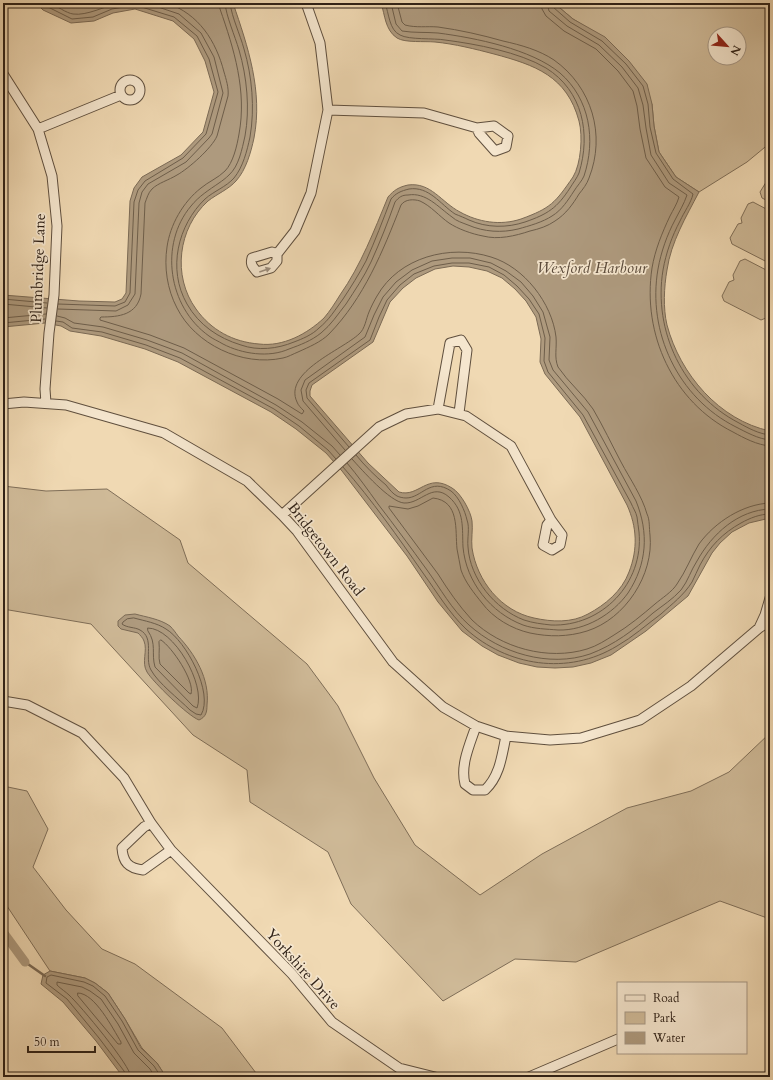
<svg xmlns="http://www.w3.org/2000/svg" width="773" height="1080" font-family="Cardo,serif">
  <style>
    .green { fill: #cfba98; stroke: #7f6e58; fill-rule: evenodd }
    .water { fill: #ae9a7e; stroke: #7b6a55; fill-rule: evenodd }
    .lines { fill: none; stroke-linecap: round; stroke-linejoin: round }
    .shore { stroke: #6e5e4a; stroke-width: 1 }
    .stream { stroke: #7b6a55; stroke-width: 2.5 }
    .canal { stroke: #ae9a7e; stroke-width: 9 }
    .minor-casing { stroke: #5f4f3e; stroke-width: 11 }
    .minor { stroke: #f5e6ce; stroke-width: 9 }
    .oneway { fill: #9c8d7c }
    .labels { text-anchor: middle; stroke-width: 3.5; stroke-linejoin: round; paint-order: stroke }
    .street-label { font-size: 15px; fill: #2f2117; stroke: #f5e6ce }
    .water-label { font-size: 16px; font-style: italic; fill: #5b4b3b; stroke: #f5e6ce }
  </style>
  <rect width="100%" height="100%" fill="#f0d9b3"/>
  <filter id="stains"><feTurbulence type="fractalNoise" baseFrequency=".005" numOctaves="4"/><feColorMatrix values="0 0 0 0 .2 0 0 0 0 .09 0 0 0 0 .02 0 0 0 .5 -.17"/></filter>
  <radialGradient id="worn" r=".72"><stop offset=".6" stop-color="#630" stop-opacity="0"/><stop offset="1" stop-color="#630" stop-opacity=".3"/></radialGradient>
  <path class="green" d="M 554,3 L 770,3 L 770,143 L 747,162 L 699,192 L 676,177 L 659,152 L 654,126 L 652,104 L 586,27 L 573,19 ZM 715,34 L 739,34 L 739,58 L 715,58 Z
    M 770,178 L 770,202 L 762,198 L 760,192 L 768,179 Z
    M 753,202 L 770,211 L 770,262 L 769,263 L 732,244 L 730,238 L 738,224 L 742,223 L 741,218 L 748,204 Z
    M 745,259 L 770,272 L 770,310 L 766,318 L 761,320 L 724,301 L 722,296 L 729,282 L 734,280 L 733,275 L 740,261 Z
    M 3,486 L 46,491 L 107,489 L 180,540 L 188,563 L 307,664 L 338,706 L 374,778 L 415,845 L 480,895 L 542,854 L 627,808 L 691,791 L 729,772 L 770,733 L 770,919 L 720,901 L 576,962 L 515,959 L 443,1001 L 351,904 L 328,852 L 250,802 L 247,770 L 193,735 L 91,624 L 3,609 Z
    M 3,786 L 27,791 L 48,829 L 33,867 L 66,910 L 102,949 L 135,964 L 222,1028 L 259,1077 L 166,1077 L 157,1063 L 142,1048 L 125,1019 L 108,993 L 95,983 L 85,978 L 50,971 L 3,900 Z"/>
  <path class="water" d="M 36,3 L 233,3 C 248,47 263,91 254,138 C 251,152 246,170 236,181 C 229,189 217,194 208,201 C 178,228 172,276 196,309 C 211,330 233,342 259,344 C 283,347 307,334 324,318 C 330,311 335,303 340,295 C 361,265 374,231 388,197 C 394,190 399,187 408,185 C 431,182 441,202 460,212 C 478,222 500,226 521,219 C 551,208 555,203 573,177 C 581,164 583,136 579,121 C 567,76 535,65 494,54 C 475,49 455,44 435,42 C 425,41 405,43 397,38 C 385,30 385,15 381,3 L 554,3 L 573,19 L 605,37 L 629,61 L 647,84 L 652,104 L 654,126 L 659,152 L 676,177 L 699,192 C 686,217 671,242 667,270 C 664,287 663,308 667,325 C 680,374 719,420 770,431 L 770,518 L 749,523 L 732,532 L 720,543 L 712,553 L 688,596 L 646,631 L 611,655 L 591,663 L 573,667 L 555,668 L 537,667 L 519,663 L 498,655 L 482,646 L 462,631 L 438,602 L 407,556 L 342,471 L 326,453 L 296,429 L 271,412 L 178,362 L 145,349 L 101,336 L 70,331 L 61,326 L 45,323 L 3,327 L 3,295 L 79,301 L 115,302 L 122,299 L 126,293 L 130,201 L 134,188 L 142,177 L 181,155 L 203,132 L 214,92 L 205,61 L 194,39 L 173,21 L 135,9 L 113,13 L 94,21 L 71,23 L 43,10 ZM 453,266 L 469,267 L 487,271 L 502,278 L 515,289 L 526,301 L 536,317 L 541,339 L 540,362 L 545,374 L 580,417 L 627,505 C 637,527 638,549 629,572 C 622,591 605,605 588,614 C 572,623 552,622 534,618 C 501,611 477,581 472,548 C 471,539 473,530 472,521 C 471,512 461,493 452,488 C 427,472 419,498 399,492 L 368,463 L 310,396 L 310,391 L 312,385 L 373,342 L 390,302 L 403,288 L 416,278 L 435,269 Z
    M 135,614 C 146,617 160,619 170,626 C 173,629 176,633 178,636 C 195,654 210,679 207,705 C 207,712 206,717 199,720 C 188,716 153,682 147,672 C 141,662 148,651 144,641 C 143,638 140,635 138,633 L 121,629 L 118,626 L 118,621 L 125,615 Z
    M 50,971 L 85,978 L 95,983 L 108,993 L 125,1019 L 141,1048 L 157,1063 L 166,1077 L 123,1077 L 96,1041 L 63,1002 L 41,984 L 43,975 Z"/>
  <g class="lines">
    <path class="shore" d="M 42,3 L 46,6 L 72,19 L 93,17 L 112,9 L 135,5 L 174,17 L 197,36 L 209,59 L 218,92 L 206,134 L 183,158 L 145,181 L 138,190 L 134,202 L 130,293 L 125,302 L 115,306 L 58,304
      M 50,3 C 57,6 66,13 73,14 C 87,16 105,6 119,3
      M 167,3 C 199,14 216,41 224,72 C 226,79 229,88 228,96 L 217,136 C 212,148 188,169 177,175 C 169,180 158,183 152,189 C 148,193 147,198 145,203 L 141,294 C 137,315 119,317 101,317 L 100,318 L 100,320 L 150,335 L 184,348 L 278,399 L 302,414 L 304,411 C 301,408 298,405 297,402 C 283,372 342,350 359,334 C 365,329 366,319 369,312 C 371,307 374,301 377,296 C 399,257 450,244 491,257 C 524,267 552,303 556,337 C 557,348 554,357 558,367 C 568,382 583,394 593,409 C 603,426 612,445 621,462 C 630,479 642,496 647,514 C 650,520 649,528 650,535 C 654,575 625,619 587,631 C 568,637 549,637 530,633 C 512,629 493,618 482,603 C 474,593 465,582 461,570 C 460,563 458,556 457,549 C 455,530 460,501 433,498 L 418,506 L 408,509 L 389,506 L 389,508 C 405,530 422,552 438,574 C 448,590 459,606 472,620 C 501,648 548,661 587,649 C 597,646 606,640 614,635 C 629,626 642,615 655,604 C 662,598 672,592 677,584 C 686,571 691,557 699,544 C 715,522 743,504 770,503
      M 219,3 L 220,9 C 234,49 247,91 239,134 C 237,146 233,163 225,171 C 218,178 208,182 201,188 C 183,202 170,225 167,247 C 164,267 167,289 177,308 C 195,344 242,367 283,358 C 288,357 293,354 298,352 C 309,347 321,342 329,334 C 364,298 383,251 401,205 C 405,199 414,199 420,201 C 431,206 439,216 449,223 C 458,229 472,234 483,236 C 498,240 515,236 530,231 C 539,229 548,226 555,221 C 566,214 573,204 579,194 C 583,189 587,184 589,178 C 606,135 592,87 554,60 C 539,50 521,45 503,41 C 482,35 460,30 438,27 C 427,26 416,28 405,25 L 402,22 L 397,3
      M 225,3 C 226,16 235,36 239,50 C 247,77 250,109 245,136 C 242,149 239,166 229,175 C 226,178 222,181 219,183 C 209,190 199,196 191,206 C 159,244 168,307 209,336 C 213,339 218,341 223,344 C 242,354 269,358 289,349 C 300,345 311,341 321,333 C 331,325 338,314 346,304 C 355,290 364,277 371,262 C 380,242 388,222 395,202 C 399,197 402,195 408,195 C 426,192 438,207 452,217 C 456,221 463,223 468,225 C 484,232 502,233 518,229 C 529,226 543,222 552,216 C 562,210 568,200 574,191 C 577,186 582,181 584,176 C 596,140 590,99 560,73 C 531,49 476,38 438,33 C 426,32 414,33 402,31 L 396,24 L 391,3
      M 230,3 C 232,18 240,34 244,49 C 252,76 255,108 250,137 C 247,151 243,167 234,178 C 226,187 214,191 205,199 C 178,225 167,269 187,304 C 199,325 218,338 241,345 C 258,351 277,349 294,342 C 302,339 312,335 319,328 C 329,320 335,310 343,299 C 351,287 359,274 366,261 C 375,241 383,220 391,199 C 396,193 401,191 409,189 C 429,186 440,204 455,214 C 460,216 465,218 469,220 C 487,228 507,228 525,222 C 548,214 557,208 570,188 C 573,183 577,178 579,173 C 591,134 583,91 546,68 C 519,52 476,44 445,40 C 434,38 409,40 400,35 C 389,30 389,13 385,3
      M 541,3 L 542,9 L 546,16 L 564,31 L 596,49 L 618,71 L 633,91 L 637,106 L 640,129 L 646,158 L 665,187 L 679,197 C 677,204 673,210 670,216 C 662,233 655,250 652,268 C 642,334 673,402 733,432 C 744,438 757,445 770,446
      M 547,3 L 549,11 L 567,26 L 599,45 L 622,67 L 638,88 L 643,105 L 646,128 L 651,155 L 669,183 L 687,195 C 684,204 679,212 675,220 C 667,235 661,252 658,269 C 647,332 678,398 736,427 C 746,432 758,439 770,440
      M 552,3 L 553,7 L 570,22 L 602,41 L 626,64 L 643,86 L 648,104 L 650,127 L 656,153 L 673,179 L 693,194 C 691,203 684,212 680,221 C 672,236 666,253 663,270 C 653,331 683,394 739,423 C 748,428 759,434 770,435
      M 3,299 L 47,303
      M 3,304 L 47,308
      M 58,309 L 116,311 L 128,305 L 135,294 L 139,203 L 142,192 L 148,184 L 186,162 L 209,138 L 212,134 L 223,93 L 214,57 L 201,33 L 179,14 L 146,3
      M 57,316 L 65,318 L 74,323 L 103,327 L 147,340 L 182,353 L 276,405 L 302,422 L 332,446 L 340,455
      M 3,318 L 46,314
      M 56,321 L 63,322 L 72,328 L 102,332 L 146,345 L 180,358 L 274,409 L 299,426 L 328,450 L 336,459
      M 3,323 L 45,319
      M 349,447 L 307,398 L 306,390 L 309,383 L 370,340 L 379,317 L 387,300 L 400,285 L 414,274 L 434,266 L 452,263 L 469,263 L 489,267 L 504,275 L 517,286 L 529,299 L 539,314 L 545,338 L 544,361 L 548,372 L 583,415 L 631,503 C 633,508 636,512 637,517 C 638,522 638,527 639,532 C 644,583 602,627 551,625 C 542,624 533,623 524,620 C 495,609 470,579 468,547 C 467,538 470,528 467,520 C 465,511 459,497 451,491 C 430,477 422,498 406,498 C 403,498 399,497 397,496 C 393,494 389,489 386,485 C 375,476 365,466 356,455
      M 345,450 L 303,401 L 301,390 L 305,380 L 365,337 L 374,315 L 383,297 L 396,282 L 412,270 L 432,261 L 452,258 L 470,258 L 491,263 L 506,271 L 521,282 L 533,296 L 543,312 L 550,337 L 549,360 L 553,370 L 588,412 L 636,501 C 649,533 647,564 628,593 C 613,614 585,631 558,630 C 547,629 534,629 523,625 C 491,613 466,582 463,547 C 462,529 465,511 449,497 C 432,482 421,504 404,503 C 390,502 362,470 352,459
      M 347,463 C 358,476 368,490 378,504 C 395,526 411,548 427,570 C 440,588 452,610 469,625 C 500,653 549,668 590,654 C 614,645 634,630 653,613 C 662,606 673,599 681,590 C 688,581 691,570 697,561 C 712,534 738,510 770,509
      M 343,467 C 372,500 398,537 423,573 C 437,592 449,613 466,629 C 507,666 568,676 617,646 C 633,637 646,625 661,614 C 672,604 684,595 692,582 C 695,576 697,571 700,565 C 710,546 723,533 741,523 C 750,518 760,514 770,514
      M 134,618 C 145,621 157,623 166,629 C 186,641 214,693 201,715 L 196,714 L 190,710 C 179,699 158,683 151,670 C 144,658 155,638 140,630 C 135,627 127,628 122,624 L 123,622 L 127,619 Z
      M 148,628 C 174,628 206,685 197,708 L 193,706 L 155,667 C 151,653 157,644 148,631 Z
      M 161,640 C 172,647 195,681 191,694 L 189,693 L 160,664 C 158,657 160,650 159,642 Z
      M 78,993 C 95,993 113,1029 121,1042 L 121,1044 L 118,1044 L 78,996 Z
      M 126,1077 L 124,1071 L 99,1038 L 67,999 L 46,983 L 47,977 L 51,975 L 84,982 L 93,986 L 105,996 L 122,1021 L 138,1050 L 154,1066 L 161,1077
      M 131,1077 C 131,1066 80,1005 69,995 C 66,992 61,989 57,985 L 57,982 L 82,987 L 90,991 L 101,999 L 118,1024 L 134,1053 L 150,1069 L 155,1077"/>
    <path class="stream" d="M 25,962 L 45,976"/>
    <path class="canal" d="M 3,932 L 25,962"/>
    <g class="minor-casing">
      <path id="minor" d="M 3,74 L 38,129 L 52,176 L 57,226 L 54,295 L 49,333 L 45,389 L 46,403
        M120 90a10 10 0 1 1 20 0a10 10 0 1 1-20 0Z
        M 328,110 L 424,113 L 477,128 L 494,126 L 508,136 L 506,147 L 495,151 L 479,133 L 477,128
        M 38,129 L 121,95
        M 277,254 L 272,252 L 252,258 C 250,265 253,267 257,272 L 271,268 L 277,261 L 277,254 L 295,231 L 311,193 L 328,110 L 320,43 L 306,3
        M 3,404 L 24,402 L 66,405 L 164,433 L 247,481 L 282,515 L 297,531 L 393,662 L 443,707 L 476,726 L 506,736 L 550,740 L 581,738 L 640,720 L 691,686 L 759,628 L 770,621
        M 438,409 L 450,343 L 461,340 L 467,350 L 459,413
        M 282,515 L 379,427 L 406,414 L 438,409 L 466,416 L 511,446 L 551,520 L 562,535 L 560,545 L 552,550 L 543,545 L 547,525 L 551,520
        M 759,628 L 765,615 L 770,598
        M 3,701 L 27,705 L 82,733 L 124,778 L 151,823 L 171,850 L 292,974 L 332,1022 L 399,1068 L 435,1077
        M 476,726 C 470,744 460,765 465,784 L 473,790 L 485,790 C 500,776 502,755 506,736
        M 151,823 L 144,827 L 122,848 C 123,862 128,868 143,870 L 171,850
        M 529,1077 L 618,1039"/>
    </g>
    <use href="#minor" class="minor"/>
  </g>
  <defs><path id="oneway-solid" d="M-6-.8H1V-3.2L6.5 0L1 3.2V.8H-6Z"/></defs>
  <use class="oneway" href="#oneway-solid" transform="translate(265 270) rotate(-19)"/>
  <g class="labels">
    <g class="street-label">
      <text transform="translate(38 268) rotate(-88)" y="5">Plumbridge Lane</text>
      <text transform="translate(326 549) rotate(52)" y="5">Bridgetown Road</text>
      <text transform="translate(303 969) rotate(48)" y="5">Yorkshire Drive</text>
    </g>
    <g class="water-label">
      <text x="592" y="273">Wexford Harbour</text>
    </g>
  </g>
  <rect width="773" height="1080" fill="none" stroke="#f0d9b3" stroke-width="16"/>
  <rect x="4" y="4" width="765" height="1072" fill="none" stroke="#2f2117" stroke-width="2"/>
  <rect x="8" y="8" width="757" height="1064" fill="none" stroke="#2f2117"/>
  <rect x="617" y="982" width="130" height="72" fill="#f5e6ce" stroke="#a69785"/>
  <rect x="625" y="995" width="20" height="6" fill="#f5e6ce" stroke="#a69785"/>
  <text x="653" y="1002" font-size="12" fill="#2f2117">Road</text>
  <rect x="625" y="1012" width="20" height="12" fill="#cfba98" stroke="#a69785"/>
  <text x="653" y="1022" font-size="12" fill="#2f2117">Park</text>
  <rect x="625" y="1032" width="20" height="12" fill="#ae9a7e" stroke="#a69785"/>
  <text x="653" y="1042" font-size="12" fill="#2f2117">Water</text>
  <g transform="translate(727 46) rotate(117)"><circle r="19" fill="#f5e6ce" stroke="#a69785"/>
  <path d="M0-3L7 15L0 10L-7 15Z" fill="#8f2418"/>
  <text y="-6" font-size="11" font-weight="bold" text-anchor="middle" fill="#2f2117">N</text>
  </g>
  <path d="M28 1046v6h67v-6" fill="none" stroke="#2f2117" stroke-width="2"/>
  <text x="34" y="1046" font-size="12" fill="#2f2117" stroke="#f5e6ce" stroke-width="3" paint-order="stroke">50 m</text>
  <rect width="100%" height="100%" filter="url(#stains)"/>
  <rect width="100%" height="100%" fill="url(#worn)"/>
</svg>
